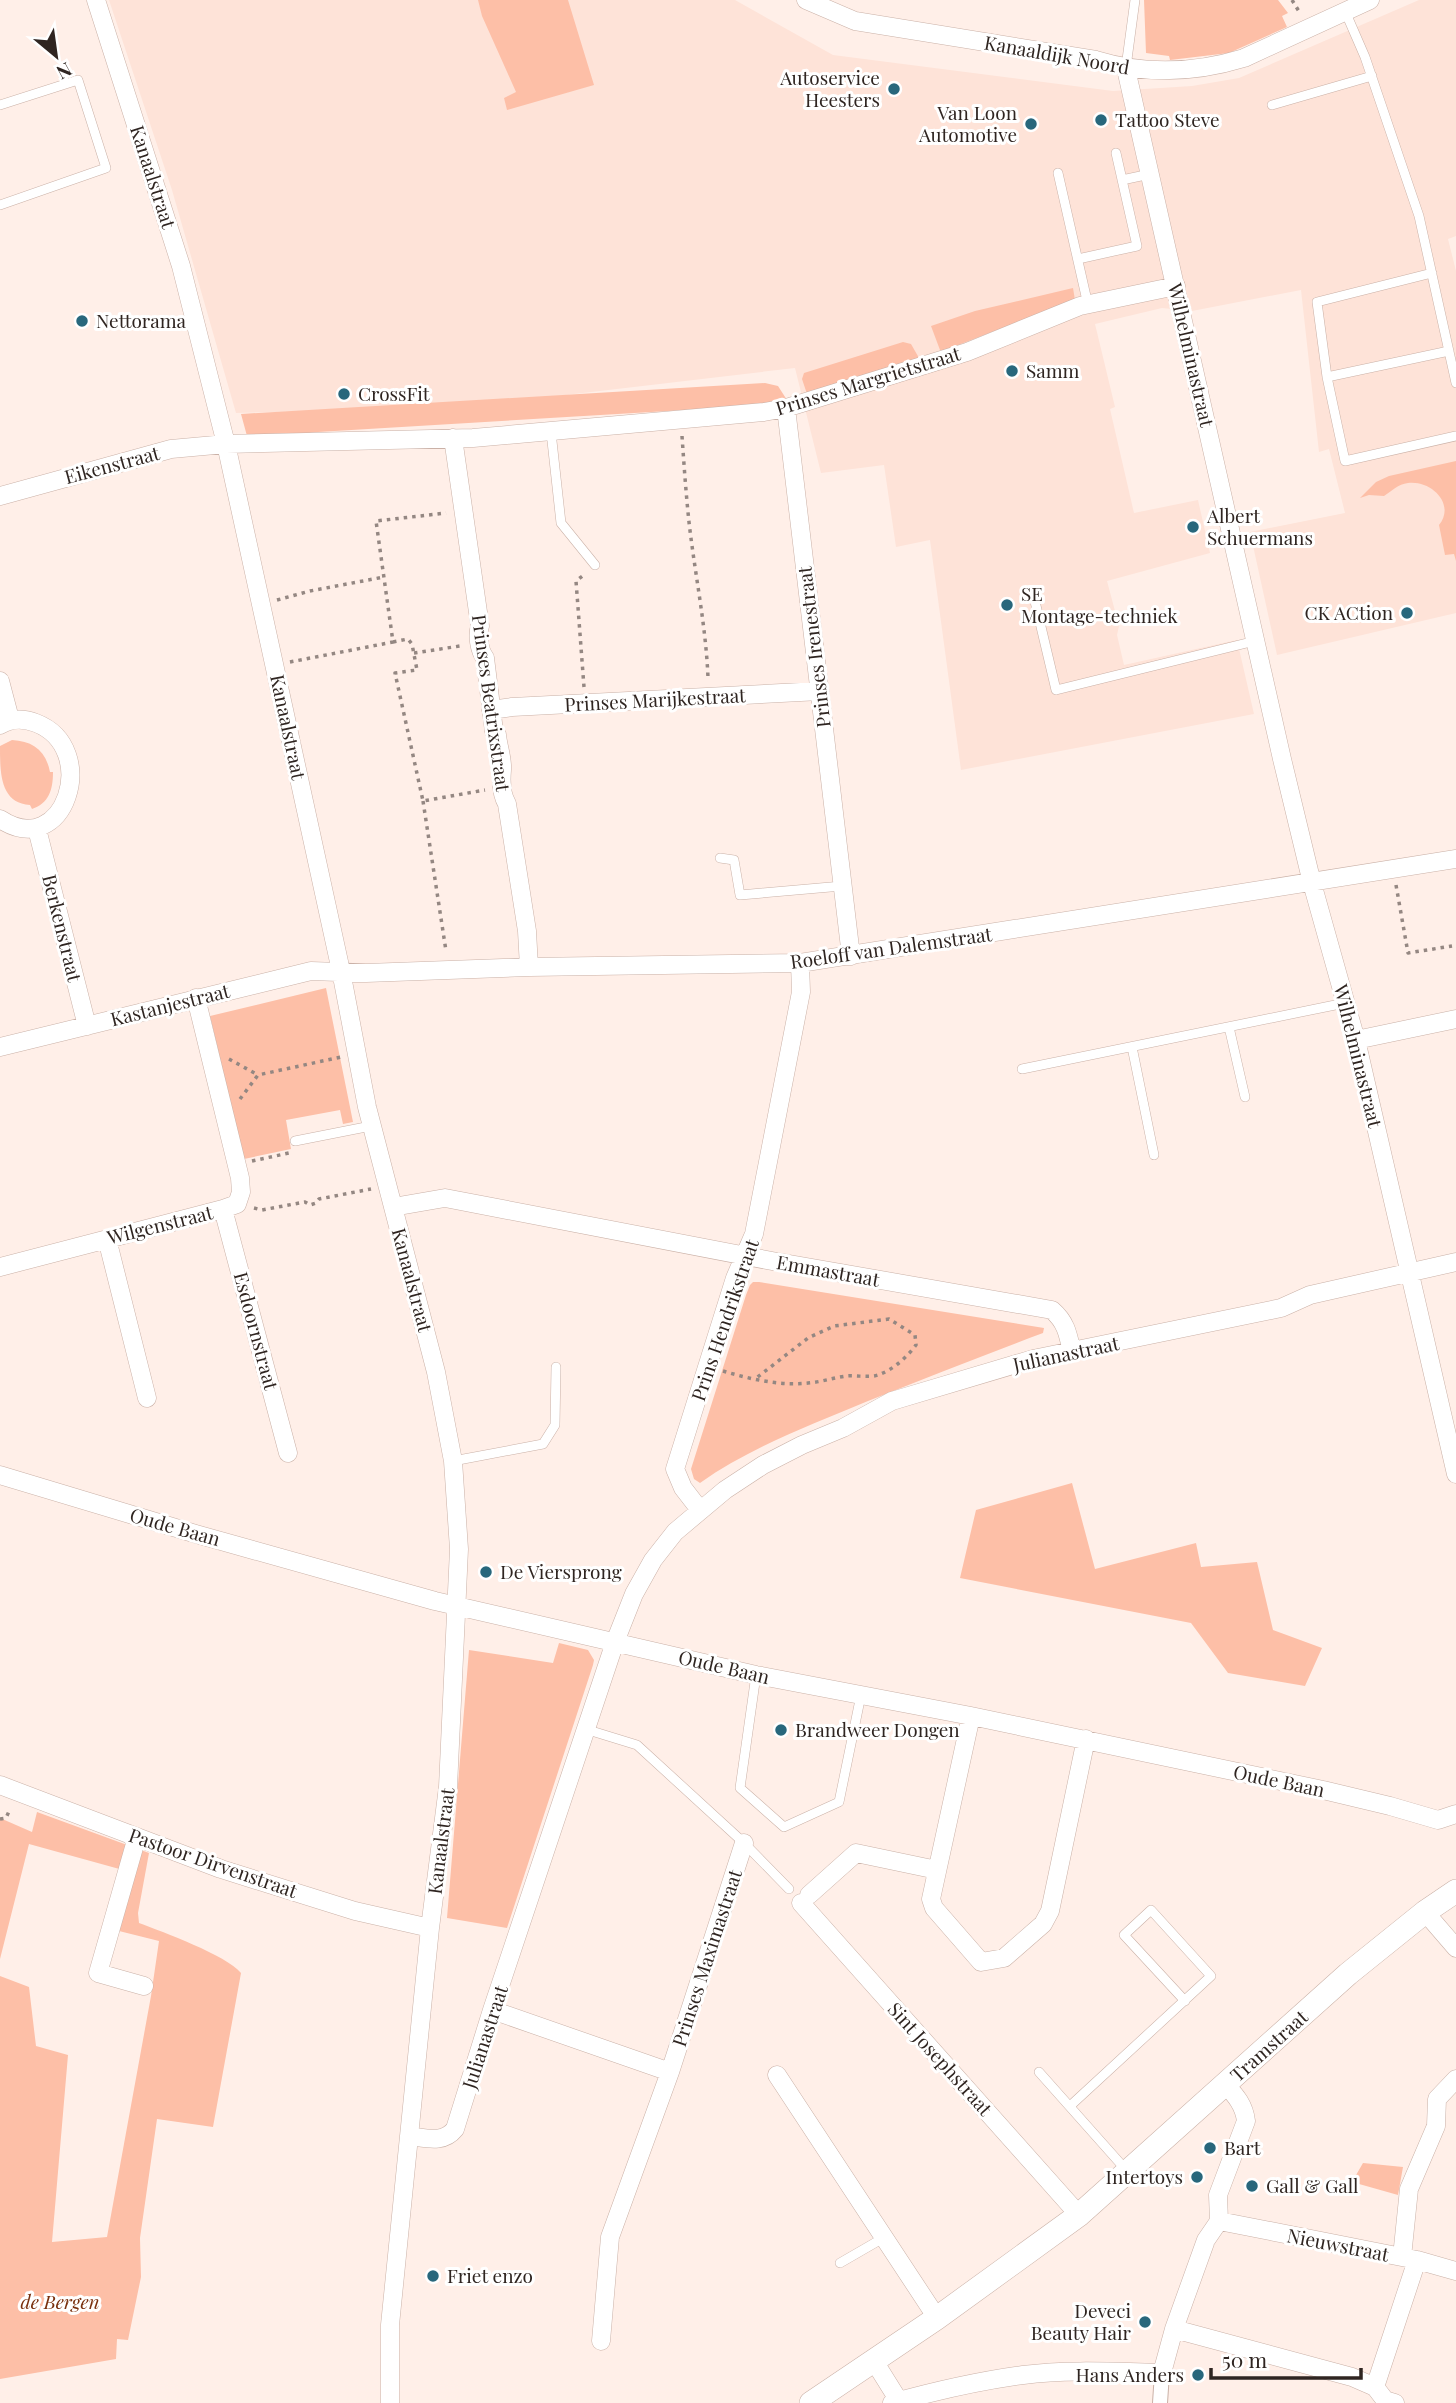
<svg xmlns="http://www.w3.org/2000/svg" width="1456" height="2403" font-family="'Playfair Display',serif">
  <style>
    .built { fill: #fee3d8 }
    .green { fill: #fdbfa7 }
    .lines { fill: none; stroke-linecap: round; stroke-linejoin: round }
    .service-casing { stroke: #cab1a7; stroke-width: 10 }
    .pedestrian-casing { stroke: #cab1a7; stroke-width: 16 }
    .minor-casing { stroke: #cab1a7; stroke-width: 19 }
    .tertiary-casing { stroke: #cab1a7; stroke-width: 24 }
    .path { stroke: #948782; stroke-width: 3.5; stroke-dasharray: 3.5 5; stroke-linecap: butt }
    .service { stroke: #fff; stroke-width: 9 }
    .pedestrian { stroke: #fff; stroke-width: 14 }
    .minor { stroke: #fff; stroke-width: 18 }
    .tertiary { stroke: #fff; stroke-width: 23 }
    .poi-dot { fill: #28677c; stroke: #fff; stroke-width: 2.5 }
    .labels { text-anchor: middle; stroke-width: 6; stroke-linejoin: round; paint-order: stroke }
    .street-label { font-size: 19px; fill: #2f2521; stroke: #fff }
    .poi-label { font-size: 19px; fill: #2f2521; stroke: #fff; text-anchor: start }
    .park-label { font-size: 19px; font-style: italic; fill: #79300d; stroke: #fff }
  </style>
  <rect width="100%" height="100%" fill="#ffefe8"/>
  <path class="built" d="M 109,0 L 735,0 L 833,55 L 1113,91 L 1192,86 L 1239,78 L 1419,0 L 1456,0 L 1456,236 L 1448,239 L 1456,271 L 1456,613 L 1277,655 L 1250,532 L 1345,513 L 1329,449 L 1319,452 L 1301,290 L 1192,311 L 1162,308 L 1095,324 L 1115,407 L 1110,409 L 1134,513 L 1198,500 L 1210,553 L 1107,581 L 1119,626 L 1117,635 L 1124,665 L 1237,640 L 1254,714 L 961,770 L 930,540 L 896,547 L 884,465 L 821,473 L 795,368 L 454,408 L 236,413 L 172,190 Z"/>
  <path class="green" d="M 478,0 L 568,0 L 594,85 L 507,110 L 504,98 L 516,92 L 482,16 Z
    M 1144,0 L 1278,0 L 1288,13 L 1282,16 L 1287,27 L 1229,53 L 1170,60 L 1169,56 L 1146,53 Z
    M 1073,288 L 1075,300 L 945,350 L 940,350 L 931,326 L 975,311 Z
    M 903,342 L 911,344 L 919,358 L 807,394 L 802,379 L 804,373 Z
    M 765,383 L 778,386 L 787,400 L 752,406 L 318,432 L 283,436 L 247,436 L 241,414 Z
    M 1456,461 L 1456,561 L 1454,554 L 1445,555 L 1439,525 C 1456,504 1431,480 1408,483 C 1398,484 1392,491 1384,496 L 1369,495 L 1360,498 L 1376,482 L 1389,476 Z
    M 12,740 C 33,741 46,751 50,772 L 53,772 C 53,790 49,803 32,809 L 30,805 C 0,803 0,773 0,746 Z
    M 326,988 L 353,1122 L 343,1124 L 340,1110 L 286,1120 L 291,1149 L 244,1159 L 210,1016 Z
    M 753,1282 L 759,1282 L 1044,1328 L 1043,1333 C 984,1355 926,1378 868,1401 C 811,1425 751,1447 700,1483 L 694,1479 L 691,1469 L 746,1295 L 750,1285 Z
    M 1072,1483 L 1095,1569 L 1196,1543 L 1201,1567 L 1257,1562 L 1273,1630 L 1322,1648 L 1305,1686 L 1228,1673 L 1191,1623 L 960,1578 L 976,1510 Z
    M 559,1643 L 588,1650 L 594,1660 L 593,1665 L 507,1928 L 447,1918 L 469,1650 L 553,1663 Z
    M 37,1812 L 149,1853 L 138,1913 L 139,1923 C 163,1932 226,1955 241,1973 L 213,2127 L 157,2119 L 140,2238 L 141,2277 L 128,2340 L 117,2339 L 116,2359 L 0,2379 L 0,1976 L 29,1987 L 36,2046 L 68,2055 L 52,2242 L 107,2237 L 151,1996 L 159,1941 L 111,1929 L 123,1870 L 29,1844 L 0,1959 L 0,1818 L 32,1832 Z
    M 1363,2163 L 1403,2167 L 1398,2195 L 1352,2182 Z"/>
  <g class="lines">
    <g class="service-casing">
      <path id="service" d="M 1345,11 L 1365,57 L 1419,216 L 1456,383
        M 1126,67 L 1135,0
        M 0,105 L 78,80 L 106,168 L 0,205
        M 1272,105 L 1372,76
        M 1058,173 L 1088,305
        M 1122,180 L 1150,174
        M 1078,259 L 1137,246 L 1116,153
        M 1432,273 L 1317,302 L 1327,377 L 1345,461 L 1456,436
        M 1327,377 L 1449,351
        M 551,432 L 561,523 L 595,565
        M 1033,593 L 1056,690 L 1255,641
        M 720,858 L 734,860 L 740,895 L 842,886
        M 1229,1027 L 1245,1097
        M 1132,1047 L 1154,1155
        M 1022,1069 L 1345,1003
        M 295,1141 L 371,1126
        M 453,1461 L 543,1444 L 555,1425 L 556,1367
        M 756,1675 L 740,1788 L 784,1827 L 839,1802 L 861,1695
        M 585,1729 L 637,1745 L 744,1843 L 789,1889
        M 1039,2072 L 1127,2171
        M 1070,2106 L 1211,1976 L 1151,1910 L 1124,1935 L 1185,2001
        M 840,2263 L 885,2237"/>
    </g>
    <g class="pedestrian-casing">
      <path id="pedestrian" d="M 1160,2403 L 1162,2373"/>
    </g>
    <g class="minor-casing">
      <path id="minor" d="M 96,0 L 181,266 L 226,444 L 341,971 L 367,1107 L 436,1372 L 453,1461 L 459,1549 L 448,1787 L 430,1928 L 390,2325 L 390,2403
        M 806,0 L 855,21 L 1096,60 C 1145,75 1195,73 1244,58 L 1370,0
        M 1126,69 L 1282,759 L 1312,883 L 1356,1040 L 1456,1474
        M 786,408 L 851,956
        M 453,438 L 480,626 C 477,635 479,650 485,658 L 494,731 L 497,735 C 498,746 503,759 502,770 C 501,781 501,794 507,804 L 527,931 L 529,967
        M 0,496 L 171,449 L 226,444 L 473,438 L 764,412 L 786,408 L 967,352 L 1080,306 L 1176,286
        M 0,681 L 10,719
        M 491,710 L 512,707 L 820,691
        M 0,725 C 12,718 23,718 36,723 C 101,748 65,862 0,819
        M 37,829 L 87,1026
        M 1356,1040 L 1456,1019
        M 0,1047 L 311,971 L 366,973 L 529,967 L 800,963 L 1456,859
        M 393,1207 L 445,1198 L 772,1261 L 1052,1310 C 1066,1322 1068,1334 1072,1352
        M 223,1209 L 288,1453
        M 107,1239 L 147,1398
        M 0,1267 L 223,1209 L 237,1204 L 241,1192 L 240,1178 L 196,998
        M 0,1475 L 196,1534 L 435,1601 L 756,1675 L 971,1716 L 1323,1790 L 1390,1806 L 1438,1820 L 1456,1814
        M 700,1510 L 683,1488 L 675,1469 L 735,1278 L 754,1234 L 801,992 L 800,963
        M 971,1716 L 931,1899 L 934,1908 L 981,1962 L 1004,1958 L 1043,1924 L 1050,1911 L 1086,1739
        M 0,1785 L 221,1869 L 355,1911 L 430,1928
        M 137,1837 L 98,1973 L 144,1986
        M 809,1895 L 856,1853 L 937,1870
        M 801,1903 L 1079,2215
        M 1425,1912 L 1456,1948
        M 492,2010 L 670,2072
        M 777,2075 L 937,2318
        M 409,2136 C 426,2138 443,2144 455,2129 L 492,2010 L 615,1642 L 634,1594 L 653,1560 L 675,1532 L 725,1490 L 763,1465 L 802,1445 L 843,1428 L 892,1401 L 1033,1359 L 1281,1308 L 1310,1295 L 1456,1262
        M 1219,2221 L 1417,2260 L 1456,2271
        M 1402,2257 L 1409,2189 L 1436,2126 L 1437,2099 L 1456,2079
        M 1174,2329 L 1352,2377 L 1375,2387 L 1385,2400 L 1395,2403
        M 601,2341 L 610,2237 L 670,2072 L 744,1843
        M 874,2361 L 899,2401
        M 1375,2387 L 1417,2260
        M 892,2403 C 935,2391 979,2381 1023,2375 C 1069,2369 1116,2372 1162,2373 L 1174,2329 L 1206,2240 L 1219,2221 L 1218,2195 L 1246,2121 C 1244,2105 1236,2096 1226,2085"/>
    </g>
    <g class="tertiary-casing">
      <path id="tertiary" d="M 811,2403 L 937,2318 L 1079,2215 L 1348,1974 L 1425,1912 L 1456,1891"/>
    </g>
    <path class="path" d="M 1292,0 L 1300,13
      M 682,436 C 684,465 686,494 689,522 C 695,575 706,626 708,678
      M 277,600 L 310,591 L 384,577
      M 393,642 L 408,639 L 412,644 L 417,670 L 395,673 L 423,801 L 485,790
      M 414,653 L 460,646
      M 290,662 L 393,642 L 376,521 L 446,513
      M 584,687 L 576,581 L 585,574
      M 423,801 L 446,951
      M 1396,885 L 1408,953 L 1452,946
      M 229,1059 L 258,1075
      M 240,1099 L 258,1075 L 341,1057
      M 252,1161 L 289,1153
      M 254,1208 L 262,1210 L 305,1202 L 310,1205 L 316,1203 L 319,1199 L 371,1189
      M 723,1371 C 750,1379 779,1386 808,1383 C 821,1382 833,1378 846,1376 C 856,1375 869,1378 878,1375 C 893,1370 907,1357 916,1345 L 915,1335 L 889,1319 L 834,1326 L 808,1338 L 755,1379
      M 0,1819 L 6,1818 L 10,1809"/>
    <use href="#service" class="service"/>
    <use href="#pedestrian" class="pedestrian"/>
    <use href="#minor" class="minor"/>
    <use href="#tertiary" class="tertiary"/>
  </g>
  <g class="poi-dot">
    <circle cx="894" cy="89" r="7"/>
    <circle cx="1101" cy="120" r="7"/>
    <circle cx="1031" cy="124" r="7"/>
    <circle cx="82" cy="321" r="7"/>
    <circle cx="1012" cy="371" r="7"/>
    <circle cx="344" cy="394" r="7"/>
    <circle cx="1193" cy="527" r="7"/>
    <circle cx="1007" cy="605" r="7"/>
    <circle cx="1407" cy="613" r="7"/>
    <circle cx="486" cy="1572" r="7"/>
    <circle cx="781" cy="1730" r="7"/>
    <circle cx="1210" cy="2148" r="7"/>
    <circle cx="1197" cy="2177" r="7"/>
    <circle cx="1252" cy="2186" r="7"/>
    <circle cx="433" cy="2276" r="7"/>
    <circle cx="1145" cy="2322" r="7"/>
    <circle cx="1198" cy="2375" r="7"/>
  </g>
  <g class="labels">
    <g class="street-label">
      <text transform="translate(1057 55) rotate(10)" y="7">Kanaaldijk Noord</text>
      <text transform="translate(153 177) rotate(72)" y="7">Kanaalstraat</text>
      <text transform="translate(1191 355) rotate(77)" y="7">Wilhelminastraat</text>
      <text transform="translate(868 381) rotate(-17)" y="7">Prinses Margrietstraat</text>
      <text transform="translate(112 465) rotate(-15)" y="7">Eikenstraat</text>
      <text transform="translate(814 647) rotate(-97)" y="7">Prinses Irenestraat</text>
      <text transform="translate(655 700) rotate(-3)" y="7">Prinses Marijkestraat</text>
      <text transform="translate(491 703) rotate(82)" y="7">Prinses Beatrixstraat</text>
      <text transform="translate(288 727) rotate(78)" y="7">Kanaalstraat</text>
      <text transform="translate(62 928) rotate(76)" y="7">Berkenstraat</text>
      <text transform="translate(891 948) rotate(-8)" y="7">Roeloff van Dalemstraat</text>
      <text transform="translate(170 1005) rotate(-14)" y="7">Kastanjestraat</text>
      <text transform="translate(1358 1056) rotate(76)" y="7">Wilhelminastraat</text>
      <text transform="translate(160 1225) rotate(-14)" y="7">Wilgenstraat</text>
      <text transform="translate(828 1271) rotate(10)" y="7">Emmastraat</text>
      <text transform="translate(412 1280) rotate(75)" y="7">Kanaalstraat</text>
      <text transform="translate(725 1320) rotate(-71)" y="7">Prins Hendrikstraat</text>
      <text transform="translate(256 1331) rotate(75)" y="7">Esdoornstraat</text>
      <text transform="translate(1066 1354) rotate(-12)" y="7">Julianastraat</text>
      <text transform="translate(175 1527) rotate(16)" y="7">Oude Baan</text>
      <text transform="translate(724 1667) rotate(13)" y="7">Oude Baan</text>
      <text transform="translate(1279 1781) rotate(12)" y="7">Oude Baan</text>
      <text transform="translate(441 1841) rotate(-83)" y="7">Kanaalstraat</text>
      <text transform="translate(213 1863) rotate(19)" y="7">Pastoor Dirvenstraat</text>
      <text transform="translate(707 1958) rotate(-72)" y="7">Prinses Maximastraat</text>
      <text transform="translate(485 2037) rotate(-72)" y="7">Julianastraat</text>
      <text transform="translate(1269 2046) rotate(-42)" y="7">Tramstraat</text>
      <text transform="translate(940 2059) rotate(48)" y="7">Sint Josephstraat</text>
      <text transform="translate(1338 2245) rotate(11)" y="7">Nieuwstraat</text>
    </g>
    <g class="poi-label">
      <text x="880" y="85" text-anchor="end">Autoservice<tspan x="880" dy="22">Heesters</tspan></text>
      <text x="1017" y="120" text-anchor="end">Van Loon<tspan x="1017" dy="22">Automotive</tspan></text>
      <text x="1115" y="127">Tattoo Steve</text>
      <text x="96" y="328">Nettorama</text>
      <text x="1026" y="378">Samm</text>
      <text x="358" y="401">CrossFit</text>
      <text x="1207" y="523">Albert<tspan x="1207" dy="22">Schuermans</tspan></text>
      <text x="1021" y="601">SE<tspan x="1021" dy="22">Montage-techniek</tspan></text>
      <text x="1393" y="620" text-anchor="end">CK ACtion</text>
      <text x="500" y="1579">De Viersprong</text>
      <text x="795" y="1737">Brandweer Dongen</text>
      <text x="1224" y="2155">Bart</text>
      <text x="1183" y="2184" text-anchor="end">Intertoys</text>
      <text x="1266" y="2193">Gall &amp; Gall</text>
      <text x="447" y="2283">Friet enzo</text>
      <text x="1131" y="2318" text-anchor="end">Deveci<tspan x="1131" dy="22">Beauty Hair</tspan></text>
      <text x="1184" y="2382" text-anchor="end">Hans Anders</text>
    </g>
    <g class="park-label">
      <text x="60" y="2309">de Bergen</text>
    </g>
  </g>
  <g transform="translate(56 56) rotate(151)" stroke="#ffffff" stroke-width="5" paint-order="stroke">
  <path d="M0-5L12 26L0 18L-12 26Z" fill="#2f2521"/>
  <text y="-10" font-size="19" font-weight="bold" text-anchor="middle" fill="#2f2521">N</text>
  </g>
  <path d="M1211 2368v10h150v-10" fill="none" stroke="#2f2521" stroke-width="3.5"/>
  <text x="1222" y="2368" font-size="21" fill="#2f2521" stroke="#ffffff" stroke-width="5" paint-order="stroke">50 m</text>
</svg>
